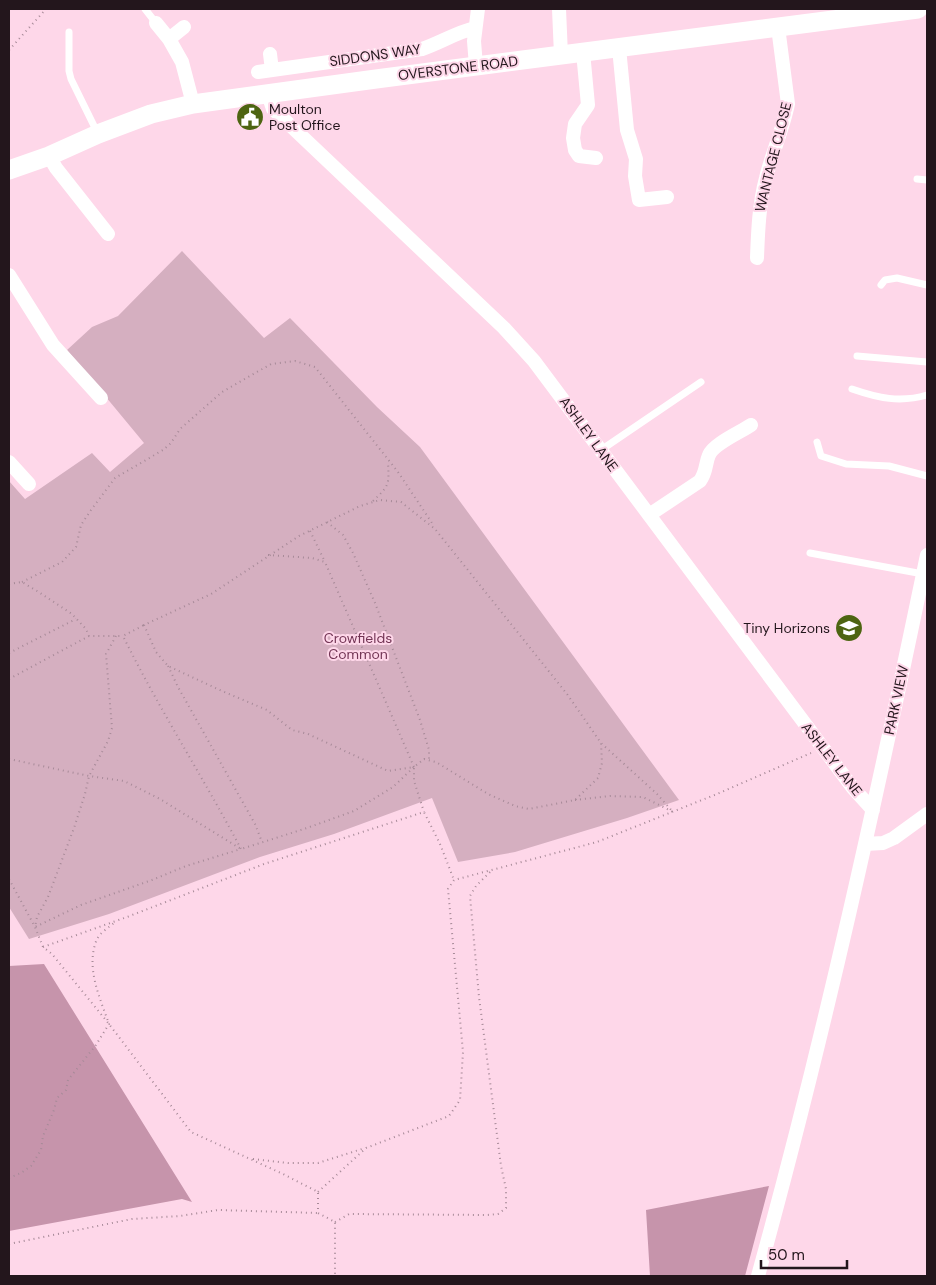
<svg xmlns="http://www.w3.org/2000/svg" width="936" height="1285" font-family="'DM Sans',sans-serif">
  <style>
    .green { fill: #d5afc0 }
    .forest { fill: #c694ab }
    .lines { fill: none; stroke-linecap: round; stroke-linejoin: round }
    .path { stroke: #a78a98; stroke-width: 2; stroke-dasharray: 1 4; stroke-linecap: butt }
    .lane { stroke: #fff; stroke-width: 7 }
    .street { stroke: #fff; stroke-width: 14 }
    .secondary { stroke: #fff; stroke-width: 19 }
    .labels { text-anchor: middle; stroke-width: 4; stroke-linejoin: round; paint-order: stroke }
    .street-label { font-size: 14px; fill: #23161c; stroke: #fed7e9 }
    .poi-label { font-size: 14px; fill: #23161c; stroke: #fed7e9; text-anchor: start }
    .park-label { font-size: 14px; fill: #733555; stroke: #fed7e9 }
  </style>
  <rect width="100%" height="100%" fill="#fed7e9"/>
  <path class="green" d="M 182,251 L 264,338 L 290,318 L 377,407 L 420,447 L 679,800 L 627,818 L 515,852 L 458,862 L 432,798 L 334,834 L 260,857 L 109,914 L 29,939 L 9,907 L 9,481 L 25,499 L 92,453 L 110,472 L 144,443 L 67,350 L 92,327 L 118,316 Z"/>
  <path class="forest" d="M 44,964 L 192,1202 L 182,1199 L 9,1231 L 9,966 Z
    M 769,1186 L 745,1276 L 650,1276 L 646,1210 Z"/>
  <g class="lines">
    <path class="path" d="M 9,50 L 46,9
      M 373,501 C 390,485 389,484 388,462
      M 327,522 L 343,535 L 353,553 L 375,603 L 420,720 L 429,750 L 429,760
      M 310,531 L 325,562
      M 268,555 L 312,558 L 325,562 L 414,767
      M 22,582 L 62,562 L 76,547 L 81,525 L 91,510 L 115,478 L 163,450 L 171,443 L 180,429 L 222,392 L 271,364 L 295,361 L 315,367 L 398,472 L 434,526
      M 9,584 L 22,582 L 37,591 L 72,614 L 86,629 L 89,636 L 123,636
      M 116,636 L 106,654 L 112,728 L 108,741 L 89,776 L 85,794 L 74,828 L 48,897 L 37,917 L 35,927 L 81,905 L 152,880 L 186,866 L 241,849 C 203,777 159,709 123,636 L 144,625
      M 9,653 L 76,619
      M 168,666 L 178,687 L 255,824 L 262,842
      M 9,679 L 89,636
      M 9,759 L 89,776 L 124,781 L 160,799 L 241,849 L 304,829 L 354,811 L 393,787 L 414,767 L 388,771 L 308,734 L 292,730 L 267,710 L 222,691 L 168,666 L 156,652 L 144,625 L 211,594 L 299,536 L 360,506 L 380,500 L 401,502 L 435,529 L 567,694 L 601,743 L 602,763 L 598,778 L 575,800 L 529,809 L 515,806 L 488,794 L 436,762 L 424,759 L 414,767 L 414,781 L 424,812
      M 575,800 L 610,796 L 643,797 L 673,812 L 657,794 L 601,743
      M 9,879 L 35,927 L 43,947 L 52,954 L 109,1024 L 191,1132 L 283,1174 L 318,1192 L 318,1213 L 335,1222 L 335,1276
      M 43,947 L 127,917 L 264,864 L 424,812 L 440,844 L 454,880
      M 253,1159 L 288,1163 L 318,1163 L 365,1148
      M 9,1178 L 21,1173 L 31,1166 L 41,1150 L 43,1136 L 54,1110 L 57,1098 L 66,1090 L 68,1080 L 96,1045 L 109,1024 C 100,998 85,967 97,939 C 100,933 109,927 114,923
      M 318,1192 L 366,1148 L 449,1116 L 460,1100 L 463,1052 L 448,889 L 454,880 L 597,842 L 717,794 L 811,753
      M 335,1222 L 349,1214 L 487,1215 L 498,1214 L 506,1208 L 506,1189 L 501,1166 L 479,997 L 470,896 L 476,886 L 491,871
      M 9,1244 L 132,1219 L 180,1216 L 218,1210 L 318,1213"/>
    <path class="lane" d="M 145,9 L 156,23
      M 69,32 L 69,71 L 71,79 L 98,134
      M 917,179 L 927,180
      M 881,285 L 885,280 L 897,278 L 927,285
      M 857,356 L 927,362
      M 852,389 C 878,398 900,403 927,395
      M 817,442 L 821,456 L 846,464 L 889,466 L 927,476
      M 601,450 L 701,382
      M 810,553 L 923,574"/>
    <path class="street" d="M 559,9 L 561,55
      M 156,23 L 169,39 L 182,62 L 193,104
      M 169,39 L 184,27
      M 619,48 L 627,130 L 636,159 L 635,176 L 639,200 L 667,197
      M 583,52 L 588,105 L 575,124 L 573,138 L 575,150 L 579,156 L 596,158
      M 270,54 L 272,70
      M 476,66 L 474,41 L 478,9
      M 258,72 L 422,49 C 440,43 457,32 475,28
      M 268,94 L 273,109 L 504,328 L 534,361 L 853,788 L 873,810
      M 49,156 L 56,168 L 108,234
      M 757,258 C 758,231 759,204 766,178 C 772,153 783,129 788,104 L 778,27
      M 9,275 L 53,345 L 101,398
      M 9,462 L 29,484
      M 649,515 L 700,481 C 707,471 705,464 709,455 C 713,444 741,432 751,425
      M 865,844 L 883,843 L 894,838 L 927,814
      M 758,1276 C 824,1038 877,796 927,555"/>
    <path class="secondary" d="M 9,170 L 49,156 L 98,134 L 151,114 L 193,104 L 376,79 L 918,9"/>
  </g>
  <defs>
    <g id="civic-disc" transform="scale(1.4375)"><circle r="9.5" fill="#4d6411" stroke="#fed7e9"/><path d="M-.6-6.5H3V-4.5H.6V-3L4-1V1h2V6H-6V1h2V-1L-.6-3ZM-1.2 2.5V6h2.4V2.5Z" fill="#fff"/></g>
    <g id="school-disc" transform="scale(1.4375)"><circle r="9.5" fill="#4d6411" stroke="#fed7e9"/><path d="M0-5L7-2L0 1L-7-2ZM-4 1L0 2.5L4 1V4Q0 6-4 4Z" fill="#fff"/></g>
  </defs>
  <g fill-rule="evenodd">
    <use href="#civic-disc" x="250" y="117"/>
    <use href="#school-disc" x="849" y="628"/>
  </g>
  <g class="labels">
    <g class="street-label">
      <text transform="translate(375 55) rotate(-8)" y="5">SIDDONS WAY</text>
      <text transform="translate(458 68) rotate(-7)" y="5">OVERSTONE ROAD</text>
      <text transform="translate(773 157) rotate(-76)" y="5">WANTAGE CLOSE</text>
      <text transform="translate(589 434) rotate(54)" y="5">ASHLEY LANE</text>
      <text transform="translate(896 700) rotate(-78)" y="5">PARK VIEW</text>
      <text transform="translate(832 759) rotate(52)" y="5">ASHLEY LANE</text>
    </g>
    <g class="poi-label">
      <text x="269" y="114">Moulton<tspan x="269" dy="16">Post Office</tspan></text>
      <text x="830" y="633" text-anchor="end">Tiny Horizons</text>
    </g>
    <g class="park-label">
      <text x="358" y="643">Crowfields<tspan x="358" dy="16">Common</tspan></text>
    </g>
  </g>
  <rect width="936" height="1285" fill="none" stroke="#23161c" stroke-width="20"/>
  <path d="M761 1260v8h86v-8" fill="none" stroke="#23161c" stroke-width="2.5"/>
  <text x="768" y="1260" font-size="15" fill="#23161c" stroke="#fed7e9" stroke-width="4" paint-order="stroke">50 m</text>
</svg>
